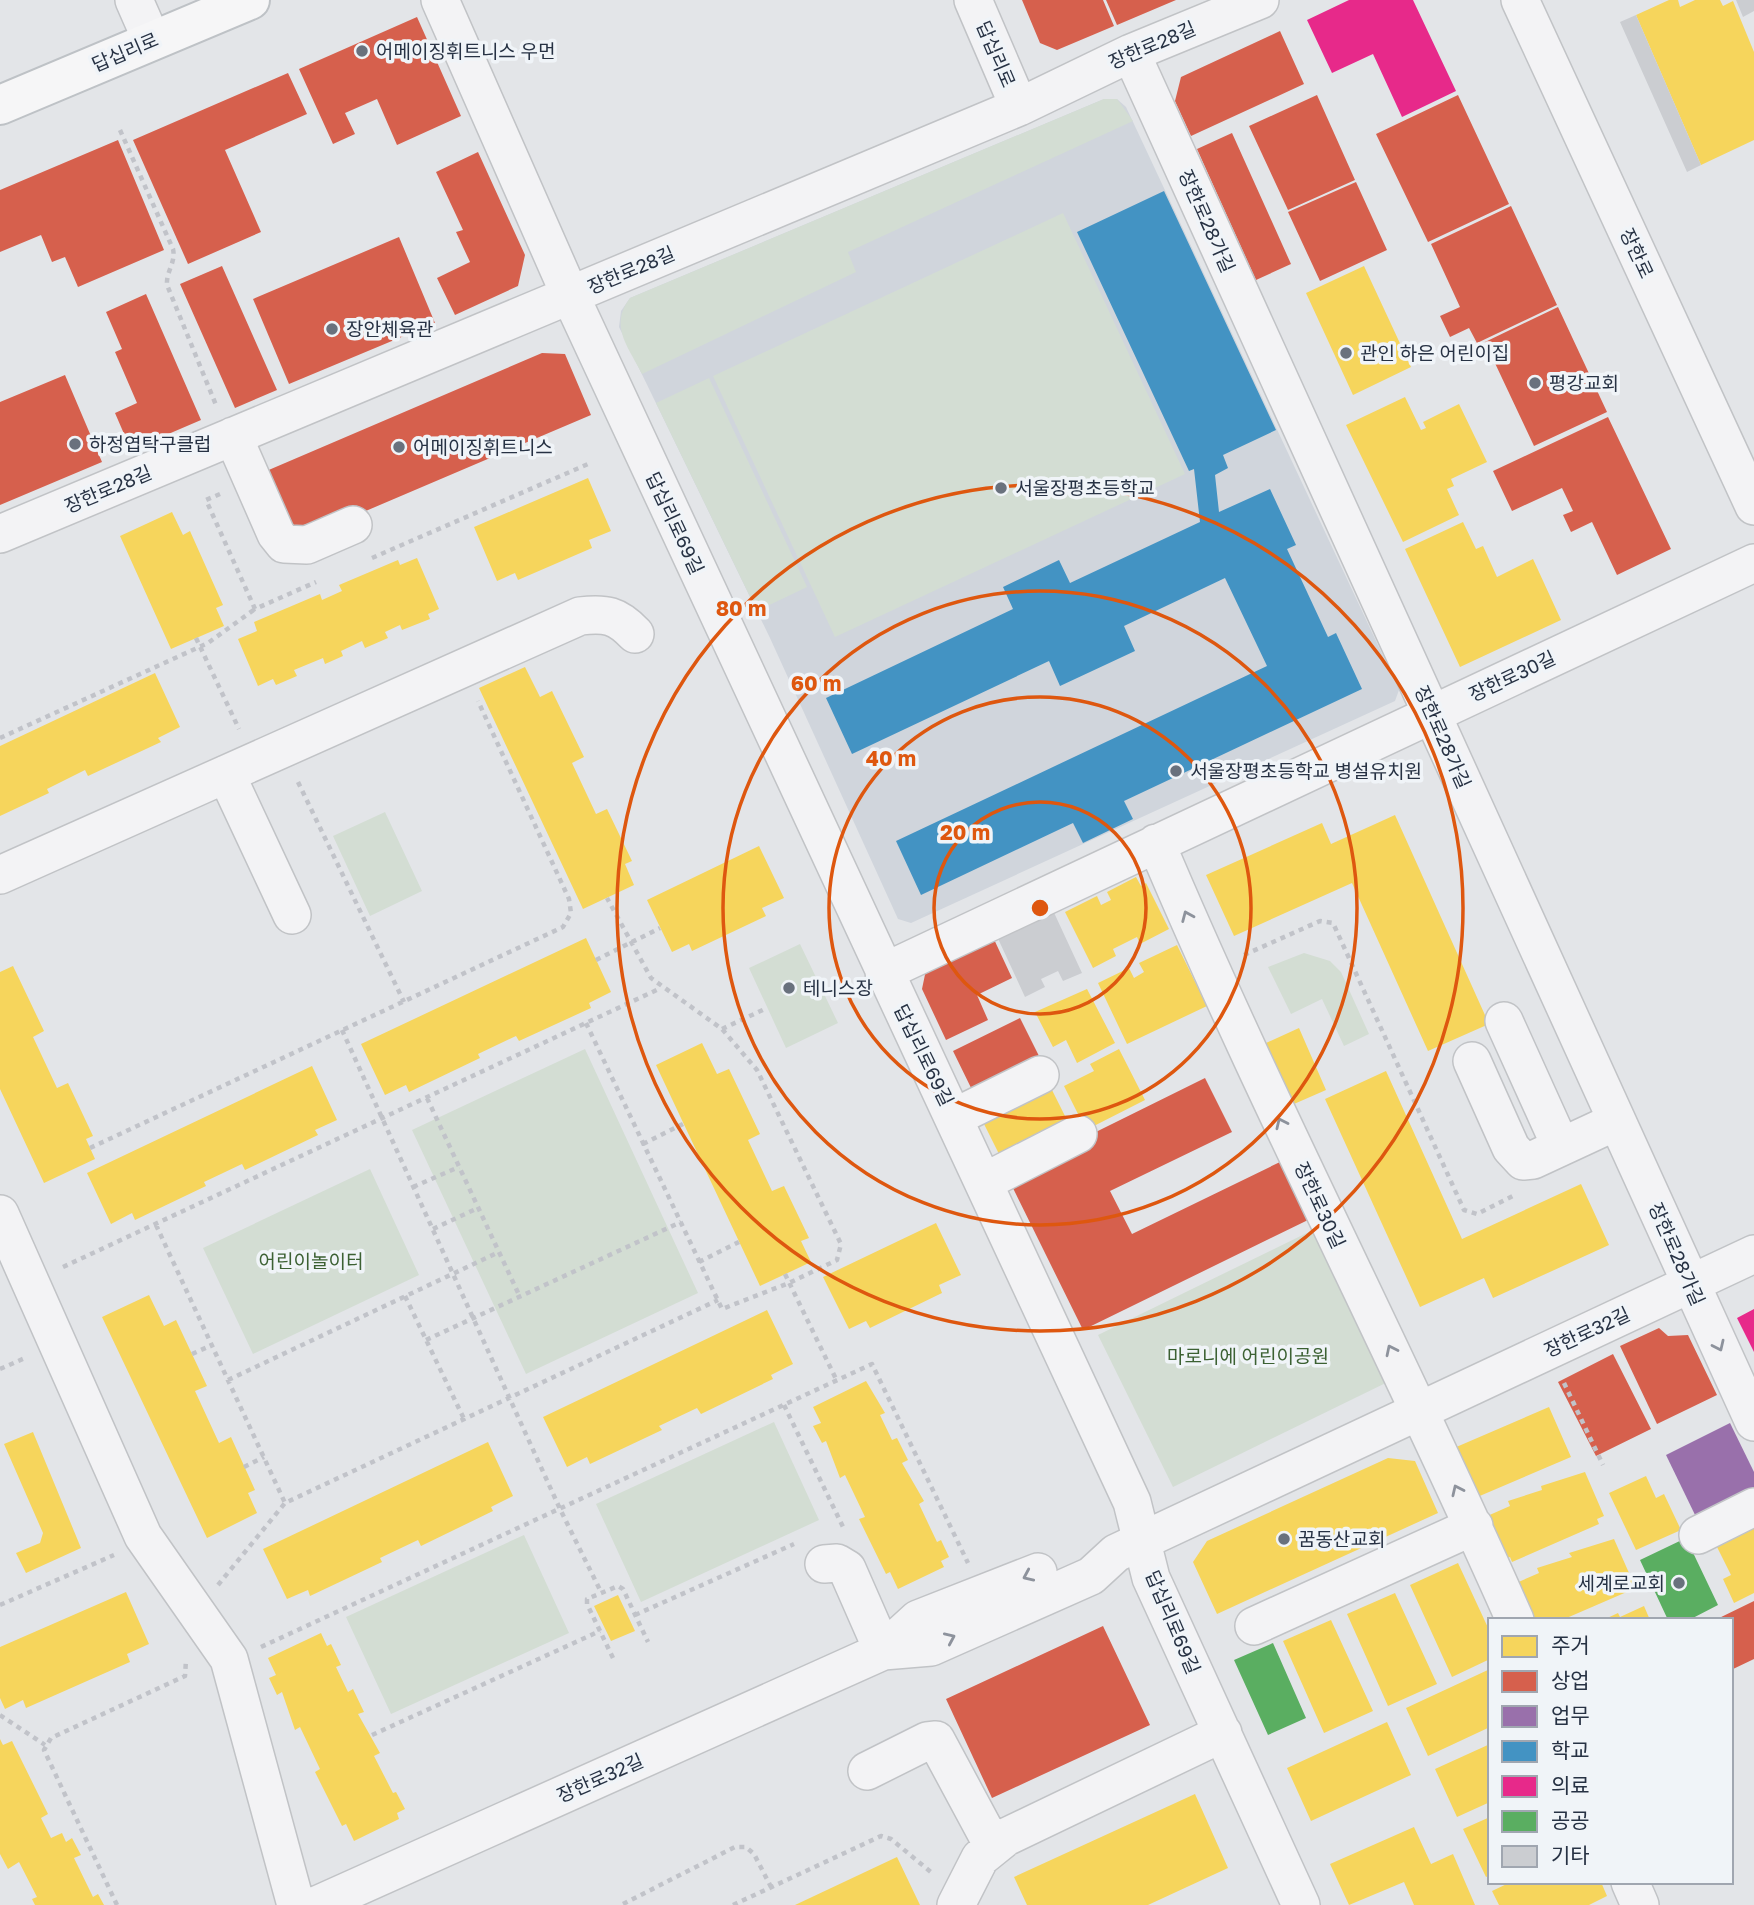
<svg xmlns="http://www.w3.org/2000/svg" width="1754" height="1905" font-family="'Golos Text','Noto Sans KR',sans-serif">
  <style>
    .built { fill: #d0d5dc }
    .green { fill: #d3ddd3 }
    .homes { fill: #f6d55c }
    .shops { fill: #d6604d }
    .offices { fill: #9970ab }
    .schools { fill: #4393c3 }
    .health { fill: #e7298a }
    .public { fill: #5aae61 }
    .building { fill: #cbcdd1 }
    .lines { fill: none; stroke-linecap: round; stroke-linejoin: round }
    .minor-casing { stroke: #c1c3c6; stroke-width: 40 }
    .major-casing { stroke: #bec2c6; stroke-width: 42 }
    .path { stroke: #c1c3c9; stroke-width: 4.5; stroke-dasharray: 5 5; stroke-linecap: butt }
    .minor { stroke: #f3f3f5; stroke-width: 37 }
    .major { stroke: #f6f6f7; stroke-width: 38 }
    .oneway { stroke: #8d929c }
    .ring { fill: none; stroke: #de570f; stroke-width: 3.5 }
    .poi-dot { fill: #69717d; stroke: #f0f4f8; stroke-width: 2.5 }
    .labels { text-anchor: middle; stroke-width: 7; stroke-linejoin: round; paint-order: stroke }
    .street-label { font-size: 19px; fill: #273244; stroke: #f0f4f8 }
    .poi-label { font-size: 19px; fill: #273244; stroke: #f0f4f8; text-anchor: start }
    .park-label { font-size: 19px; fill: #3c6133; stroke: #f0f4f8 }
    .centre { fill: #de570f; stroke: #f0f4f8; stroke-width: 3.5 }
    .ring-label { font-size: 21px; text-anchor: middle; font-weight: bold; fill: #de570f; stroke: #f0f4f8; stroke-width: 7; stroke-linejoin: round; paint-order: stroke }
  </style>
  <rect width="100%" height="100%" fill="#e3e5e8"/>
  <path class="built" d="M 1104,99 L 1117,99 L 1126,107 L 1399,690 L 1395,701 L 911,923 L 898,919 L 770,638 L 619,327 L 621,311 L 630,298 Z"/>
  <path class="green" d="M 1104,99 L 1117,99 L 1133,121 L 848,252 L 856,272 L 642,374 C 628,346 609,326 630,298 Z
    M 1063,213 L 1185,474 L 835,637 L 713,376 Z
    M 709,378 L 807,587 L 757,611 L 656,403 Z
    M 385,812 L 422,891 L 370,916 L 333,836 Z
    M 800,944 L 838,1023 L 786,1048 L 749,968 Z
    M 1304,953 L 1330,961 L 1341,972 L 1369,1034 L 1344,1046 L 1322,999 L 1291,1014 L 1268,967 Z
    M 585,1049 L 698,1293 L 526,1374 L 412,1130 Z
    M 370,1169 L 419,1275 L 253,1354 L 203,1248 Z
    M 1323,1225 L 1398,1377 L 1173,1487 L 1098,1335 Z
    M 774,1422 L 819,1520 L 641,1602 L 596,1504 Z
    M 524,1535 L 569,1633 L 391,1714 L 346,1617 Z"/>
  <path class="homes" d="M 1669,0 L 1678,0 L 1680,7 L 1695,0 L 1720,0 L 1723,6 L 1733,1 L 1754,52 L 1754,140 L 1701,165 L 1636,15 Z
    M 1364,266 L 1411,367 L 1353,395 L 1306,293 Z
    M 1405,397 L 1421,430 L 1426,428 L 1423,422 L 1459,404 L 1487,462 L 1451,479 L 1454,486 L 1447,489 L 1459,515 L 1403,542 L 1346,425 Z
    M 588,478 L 611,531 L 589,540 L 592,548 L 518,580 L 515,573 L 497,581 L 474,527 Z
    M 172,512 L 183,535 L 190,531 L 223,605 L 216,608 L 224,626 L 171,649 L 120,536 Z
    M 1463,522 L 1476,549 L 1483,546 L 1497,577 L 1533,559 L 1561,620 L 1460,667 L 1405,549 Z
    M 417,558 L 439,609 L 428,614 L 430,619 L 402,630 L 400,625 L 385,632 L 388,638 L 365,648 L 362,641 L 341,651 L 343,656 L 325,664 L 323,658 L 294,670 L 297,676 L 276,685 L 273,679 L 258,686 L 238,639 L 257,631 L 254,622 L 320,594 L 322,600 L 342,591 L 339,585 L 398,560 L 400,565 Z
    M 525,667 L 540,697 L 552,691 L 584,757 L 572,763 L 596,814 L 607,809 L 632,861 L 625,864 L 634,885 L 583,909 L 479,688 Z
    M 155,673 L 180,727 L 158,738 L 161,742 L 88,776 L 85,770 L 47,789 L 49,793 L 0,816 L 0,746 Z
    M 1395,815 L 1489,1024 L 1428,1051 L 1352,883 L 1234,936 L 1206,875 L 1322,823 L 1331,844 Z
    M 759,846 L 784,898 L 762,908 L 766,916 L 692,951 L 689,944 L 672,952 L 647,900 Z
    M 1136,877 L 1141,886 L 1146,883 L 1169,929 L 1140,944 L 1137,937 L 1113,949 L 1116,956 L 1093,968 L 1065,912 L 1097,896 L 1101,905 L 1111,900 L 1107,892 Z
    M 586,938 L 611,992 L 589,1003 L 591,1008 L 519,1041 L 516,1036 L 478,1054 L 480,1058 L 409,1092 L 406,1085 L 385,1095 L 361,1044 Z
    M 1177,945 L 1207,1006 L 1127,1044 L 1098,983 L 1129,968 L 1134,978 L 1144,972 L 1139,963 Z
    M 13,966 L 44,1031 L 33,1037 L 57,1088 L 68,1083 L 93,1136 L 86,1139 L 95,1159 L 44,1183 L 0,1089 L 0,972 Z
    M 1087,989 L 1115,1043 L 1077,1063 L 1066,1040 L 1053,1047 L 1035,1012 Z
    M 1299,1028 L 1326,1090 L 1294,1104 L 1266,1043 Z
    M 702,1043 L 717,1074 L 729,1069 L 760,1134 L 748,1140 L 772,1191 L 784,1186 L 809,1238 L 801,1241 L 811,1262 L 760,1286 L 656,1065 Z
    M 1119,1049 L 1145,1100 L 1086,1130 L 1064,1086 L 1094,1071 L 1090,1064 Z
    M 312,1066 L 337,1120 L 315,1130 L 318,1135 L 245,1170 L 242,1164 L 204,1182 L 206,1186 L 135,1220 L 132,1213 L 111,1224 L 87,1173 Z
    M 1386,1071 L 1462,1239 L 1581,1184 L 1609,1245 L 1493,1298 L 1484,1278 L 1420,1307 L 1325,1099 Z
    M 1048,1082 L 1070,1126 L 1002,1160 L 980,1116 Z
    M 936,1223 L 961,1275 L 939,1285 L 942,1293 L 870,1328 L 866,1321 L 849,1329 L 823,1277 Z
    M 149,1295 L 164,1326 L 176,1320 L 207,1386 L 195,1391 L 219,1443 L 231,1437 L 255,1490 L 248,1493 L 257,1513 L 207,1538 L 102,1317 Z
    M 767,1310 L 793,1364 L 771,1375 L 773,1379 L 701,1414 L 697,1408 L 659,1426 L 662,1430 L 590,1464 L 587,1457 L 567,1467 L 543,1417 Z
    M 866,1381 L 885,1413 L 880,1415 L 892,1440 L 897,1438 L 908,1460 L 902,1463 L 924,1501 L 919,1504 L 937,1542 L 941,1540 L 949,1557 L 941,1561 L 944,1567 L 898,1589 L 890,1572 L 886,1574 L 859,1519 L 865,1517 L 845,1475 L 840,1478 L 826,1441 L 822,1443 L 813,1426 L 821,1423 L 813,1407 Z
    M 1549,1407 L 1571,1457 L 1475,1498 L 1454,1448 Z
    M 33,1432 L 81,1548 L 26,1573 L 16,1553 L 40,1543 L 43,1533 L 4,1444 Z
    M 488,1442 L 513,1496 L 491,1507 L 493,1511 L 421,1546 L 418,1540 L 380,1558 L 382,1562 L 310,1596 L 308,1590 L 287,1599 L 263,1549 Z
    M 1388,1458 L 1415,1461 L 1438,1513 L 1217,1614 L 1193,1562 L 1207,1541 Z
    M 1585,1472 L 1604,1516 L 1597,1519 L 1599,1524 L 1512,1562 L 1510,1557 L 1504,1560 L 1485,1517 L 1510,1506 L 1508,1501 L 1542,1490 L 1541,1486 Z
    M 1646,1476 L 1656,1498 L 1664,1494 L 1681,1530 L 1636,1550 L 1609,1493 Z
    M 1754,1524 L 1754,1593 L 1734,1603 L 1723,1579 L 1731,1575 L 1715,1543 Z
    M 1614,1539 L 1633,1582 L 1626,1586 L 1629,1591 L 1562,1620 L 1530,1620 L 1514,1584 L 1539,1573 L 1537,1568 L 1572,1557 L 1569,1553 Z
    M 1458,1563 L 1490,1632 L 1490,1659 L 1452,1677 L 1410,1585 Z
    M 126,1592 L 149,1644 L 127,1654 L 130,1662 L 26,1708 L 23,1700 L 5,1709 L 0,1698 L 0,1647 Z
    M 1395,1593 L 1437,1684 L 1388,1706 L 1347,1614 Z
    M 618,1595 L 635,1631 L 611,1641 L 594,1606 Z
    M 1644,1606 L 1650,1620 L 1603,1620 L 1618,1613 L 1620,1617 Z
    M 1331,1620 L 1373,1711 L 1324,1733 L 1283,1641 Z
    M 321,1633 L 327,1646 L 331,1644 L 341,1665 L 336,1667 L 348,1692 L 353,1689 L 364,1712 L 358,1714 L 380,1753 L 374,1756 L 393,1793 L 396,1792 L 405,1809 L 397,1813 L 399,1819 L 354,1841 L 346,1824 L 342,1826 L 315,1772 L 320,1769 L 300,1727 L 295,1730 L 282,1692 L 277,1695 L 269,1678 L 276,1675 L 268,1658 Z
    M 1490,1669 L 1490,1727 L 1428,1756 L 1406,1708 Z
    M 1387,1722 L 1411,1775 L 1311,1821 L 1287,1768 Z
    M 0,1739 L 3,1745 L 12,1741 L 48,1814 L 41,1818 L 51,1838 L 62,1833 L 66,1842 L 72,1838 L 81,1855 L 74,1858 L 93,1897 L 98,1894 L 104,1905 L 35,1905 L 32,1899 L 37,1897 L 19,1862 L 8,1869 L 0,1854 Z
    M 1490,1744 L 1490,1802 L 1457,1817 L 1435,1769 Z
    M 1195,1794 L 1228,1868 L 1148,1905 L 1027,1905 L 1014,1877 Z
    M 1490,1817 L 1490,1875 L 1486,1877 L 1463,1829 Z
    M 1414,1827 L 1431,1864 L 1453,1854 L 1475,1905 L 1414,1905 L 1404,1882 L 1349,1905 L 1330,1864 Z
    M 897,1857 L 920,1905 L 795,1905 Z
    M 1511,1882 L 1601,1882 L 1607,1896 L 1589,1905 L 1499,1905 L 1492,1891 Z"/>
  <path class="shops" d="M 1022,0 L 1103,0 L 1114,26 L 1057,50 L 1040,43 Z
    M 1106,0 L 1176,0 L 1117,25 Z
    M 417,17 L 461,116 L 397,145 L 377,99 L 345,113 L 355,134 L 333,144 L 299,69 Z
    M 1280,31 L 1304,84 L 1191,136 L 1175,101 L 1181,77 Z
    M 288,73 L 307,114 L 225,150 L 261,232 L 188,264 L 133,140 Z
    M 1317,95 L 1355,180 L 1288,210 L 1249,126 Z
    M 1458,95 L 1509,204 L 1428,242 L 1376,134 Z
    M 1232,133 L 1291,264 L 1256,280 L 1197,149 Z
    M 118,140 L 164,250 L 78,287 L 65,257 L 52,262 L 41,235 L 0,252 L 0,190 Z
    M 478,152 L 525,255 L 518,286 L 455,315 L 437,278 L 470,262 L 456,232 L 463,230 L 436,172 Z
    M 1356,182 L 1387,250 L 1320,281 L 1288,212 Z
    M 1511,206 L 1557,305 L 1477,343 L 1469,328 L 1450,337 L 1440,316 L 1460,307 L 1431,244 Z
    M 399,237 L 435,323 L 289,384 L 253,299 Z
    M 222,266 L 277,390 L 235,408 L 180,284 Z
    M 146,294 L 201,420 L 131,450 L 115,413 L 137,403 L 115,352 L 122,349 L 106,312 Z
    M 1558,307 L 1607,412 L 1534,446 L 1485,342 Z
    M 542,353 L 565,354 L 591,415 L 293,542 L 264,472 Z
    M 65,375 L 102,462 L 0,505 L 0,402 Z
    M 1608,417 L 1671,549 L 1617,575 L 1592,522 L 1571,532 L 1563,515 L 1573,511 L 1562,488 L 1512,511 L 1493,471 Z
    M 992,935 L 1012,978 L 977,995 L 988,1020 L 946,1040 L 922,989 L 927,965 Z
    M 1020,1018 L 1043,1064 L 976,1098 L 953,1051 Z
    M 1205,1078 L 1232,1132 L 1110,1191 L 1132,1234 L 1280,1162 L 1308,1220 L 1083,1330 L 1007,1176 Z
    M 1659,1328 L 1668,1336 L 1688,1335 L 1717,1395 L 1657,1424 L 1620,1346 Z
    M 1613,1354 L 1651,1429 L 1596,1456 L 1558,1382 Z
    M 1754,1601 L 1754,1659 L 1731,1670 L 1731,1620 L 1715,1620 Z
    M 1103,1626 L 1150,1725 L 992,1798 L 946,1699 Z"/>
  <path class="offices" d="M 1730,1423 L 1754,1472 L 1754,1491 L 1697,1519 L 1666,1455 Z"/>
  <path class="schools" d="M 1164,191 L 1276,430 L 1223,455 L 1228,468 L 1215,475 L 1219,512 L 1270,489 L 1296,545 L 1287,549 L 1328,637 L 1336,633 L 1362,689 L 1124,801 L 1133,819 L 1083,843 L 1073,823 L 921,895 L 896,841 L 1267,666 L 1225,578 L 1124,626 L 1135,651 L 1060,686 L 1049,661 L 852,754 L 826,698 L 1013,609 L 1003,587 L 1059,560 L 1070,583 L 1200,522 L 1194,469 L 1189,471 L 1077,232 Z"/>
  <path class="health" d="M 1349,0 L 1413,0 L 1456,91 L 1402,117 L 1373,54 L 1332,73 L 1307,20 Z
    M 1754,1309 L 1754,1352 L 1737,1318 Z"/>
  <path class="public" d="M 1686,1538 L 1718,1605 L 1689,1620 L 1668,1620 L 1640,1560 Z
    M 1273,1643 L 1306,1718 L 1268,1735 L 1234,1660 Z"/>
  <path class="building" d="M 1736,0 L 1754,0 L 1754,11 L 1743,17 Z
    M 1636,15 L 1701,165 L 1687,172 L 1620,22 Z
    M 1050,904 L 1082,973 L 1063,981 L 1058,971 L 1041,979 L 1045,987 L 1025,997 L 994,930 Z"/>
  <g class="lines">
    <g class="minor-casing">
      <path id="minor" d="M 134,0 L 152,41
        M 440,0 L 570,295 L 1132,1502 L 1151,1578 L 1301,1905
        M 973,0 L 1019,107
        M 1520,0 L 1754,506
        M 1131,53 L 1754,1422
        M 233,436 L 276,534 L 284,544 L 307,545 L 353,525
        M 0,534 L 1019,107 L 1131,53 L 1260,0
        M 226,774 L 292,915
        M 1156,843 C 1267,1106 1400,1359 1515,1620
        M 0,875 L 580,616 C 606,613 617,615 635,634
        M 884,972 L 1754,563
        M 1504,1021 L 1561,1147
        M 1472,1061 L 1511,1148 L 1523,1161 L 1533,1160 L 1617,1121
        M 955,1117 L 1040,1075
        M 984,1182 L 1078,1134
        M 0,1214 L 143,1536 L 229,1659 L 296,1905
        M 1698,1535 L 1754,1507
        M 824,1564 L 837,1563 L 847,1569 L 883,1651
        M 1254,1626 L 1474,1526
        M 883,1651 L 918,1619 L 1038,1572
        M 867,1771 L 927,1741 L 936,1740 L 993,1846
        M 1630,1882 L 1640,1905
        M 317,1905 L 883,1651 L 931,1647 L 1091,1576 L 1116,1553 L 1754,1254
        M 956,1905 L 980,1858 L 1006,1837 L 1223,1733"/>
    </g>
    <g class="major-casing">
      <path id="major" d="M 0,105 L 250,0"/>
    </g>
    <path class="path" d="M 120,130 L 173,249 C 176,263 166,271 167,285 L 216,405
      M 220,494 L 206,500 L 255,609 L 316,582
      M 372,558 L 588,464
      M 196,638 L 239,729
      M 0,738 L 208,643 L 255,609
      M 298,782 L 404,1002
      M 1244,955 L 1320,921 L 1333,923 L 1464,1210 L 1477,1214 L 1513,1196
      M 596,960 L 660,928
      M 586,1023 L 722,1309 L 789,1283 L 837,1260 L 841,1244 L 757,1070 L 722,1029 L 651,978 L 607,898
      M 722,1029 L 767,1008
      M 342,1030 L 560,1509 L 601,1592
      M 427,1098 L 520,1297
      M 643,1144 L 683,1124
      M 90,1148 L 563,927 L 571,913 L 569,899 L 478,701
      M 413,1187 L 459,1167
      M 156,1225 L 285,1503
      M 433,1229 L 478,1208
      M 699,1262 L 739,1242
      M 63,1267 L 661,988
      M 785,1274 L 837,1381
      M 405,1296 L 465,1421
      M 426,1340 L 681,1222
      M 192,1354 L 212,1345
      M 0,1369 L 25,1358
      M 228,1380 L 499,1252
      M 1564,1383 L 1603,1465
      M 784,1405 L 844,1529
      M 244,1467 L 264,1457
      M 218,1585 L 285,1503 L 718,1300
      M 0,1605 L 114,1555
      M 635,1615 L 794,1544
      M 261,1647 L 872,1364 L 968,1563
      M 613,1658 L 587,1604 L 587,1599 L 618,1586 L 623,1589 L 648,1642
      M 0,1715 L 45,1745
      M 372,1735 L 600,1631
      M 623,1904 L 735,1847 L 746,1847 L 754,1854 L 771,1887
      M 117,1905 L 44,1750 L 51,1738 L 185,1676 L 186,1660
      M 733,1905 L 881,1836 L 891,1839 L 932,1873"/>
    <use href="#minor" class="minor"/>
    <use href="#major" class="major"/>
  </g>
  <defs><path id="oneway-chevron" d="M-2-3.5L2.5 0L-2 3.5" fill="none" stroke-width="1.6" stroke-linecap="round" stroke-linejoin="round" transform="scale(1.75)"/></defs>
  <g class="oneway">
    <use href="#oneway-chevron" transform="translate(1187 916) rotate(-113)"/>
    <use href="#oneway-chevron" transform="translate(1281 1123) rotate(-115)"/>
    <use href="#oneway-chevron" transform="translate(1719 1346) rotate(65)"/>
    <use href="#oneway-chevron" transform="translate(1391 1350) rotate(-116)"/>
    <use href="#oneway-chevron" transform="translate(1457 1490) rotate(-115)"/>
    <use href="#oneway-chevron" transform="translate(1028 1576) rotate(156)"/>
    <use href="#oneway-chevron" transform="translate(950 1638) rotate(-24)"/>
  </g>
  <g class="ring">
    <circle cx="1040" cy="908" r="106"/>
    <circle cx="1040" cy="908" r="211"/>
    <circle cx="1040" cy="908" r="317"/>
    <circle cx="1040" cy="908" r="423"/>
  </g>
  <g class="poi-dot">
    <circle cx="362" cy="51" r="7"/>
    <circle cx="332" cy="329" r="7"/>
    <circle cx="1346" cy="353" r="7"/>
    <circle cx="1535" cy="383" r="7"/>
    <circle cx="75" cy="444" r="7"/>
    <circle cx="399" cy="447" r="7"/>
    <circle cx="1001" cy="488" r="7"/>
    <circle cx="1176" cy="771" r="7"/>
    <circle cx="789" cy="988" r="7"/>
    <circle cx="1284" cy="1539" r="7"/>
    <circle cx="1679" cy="1583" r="7"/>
  </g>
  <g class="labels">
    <g class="street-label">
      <text transform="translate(1152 45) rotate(-23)" y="7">장한로28길</text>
      <text transform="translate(125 52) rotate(-23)" y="7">답십리로</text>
      <text transform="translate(996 54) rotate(67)" y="7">답십리로</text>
      <text transform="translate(1207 221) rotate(66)" y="7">장한로28가길</text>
      <text transform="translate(1637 253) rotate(65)" y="7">장한로</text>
      <text transform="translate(631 270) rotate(-23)" y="7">장한로28길</text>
      <text transform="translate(108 489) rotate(-23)" y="7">장한로28길</text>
      <text transform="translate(675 523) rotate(65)" y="7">답십리로69길</text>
      <text transform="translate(1512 676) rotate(-25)" y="7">장한로30길</text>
      <text transform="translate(1443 737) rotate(66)" y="7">장한로28가길</text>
      <text transform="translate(924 1055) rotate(64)" y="7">답십리로69길</text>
      <text transform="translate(1320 1205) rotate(65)" y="7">장한로30길</text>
      <text transform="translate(1677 1254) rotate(66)" y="7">장한로28가길</text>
      <text transform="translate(1587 1332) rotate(-25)" y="7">장한로32길</text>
      <text transform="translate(1173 1622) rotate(67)" y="7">답십리로69길</text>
      <text transform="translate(600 1778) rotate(-24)" y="7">장한로32길</text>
    </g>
    <g class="poi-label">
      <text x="376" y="58">어메이징휘트니스 우먼</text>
      <text x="346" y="336">장안체육관</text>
      <text x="1360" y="360">관인 하은 어린이집</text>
      <text x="1549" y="390">평강교회</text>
      <text x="89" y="451">하정엽탁구클럽</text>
      <text x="413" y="454">어메이징휘트니스</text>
      <text x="1015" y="495">서울장평초등학교</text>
      <text x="1190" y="778">서울장평초등학교 병설유치원</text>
      <text x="803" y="995">테니스장</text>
      <text x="1298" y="1546">꿈동산교회</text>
      <text x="1665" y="1590" text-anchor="end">세계로교회</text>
    </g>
    <g class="park-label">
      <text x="311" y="1268">어린이놀이터</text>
      <text x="1248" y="1363">마로니에 어린이공원</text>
    </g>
  </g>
  <circle cx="1040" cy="908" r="10" class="centre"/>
  <g class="ring-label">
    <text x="741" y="616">80 m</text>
    <text x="816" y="691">60 m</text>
    <text x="891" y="766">40 m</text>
    <text x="965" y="840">20 m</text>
  </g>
  <rect x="1488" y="1618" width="245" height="266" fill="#f0f4f8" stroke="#a0a6b0" stroke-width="2"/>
  <rect x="1502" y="1636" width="35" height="21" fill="#f6d55c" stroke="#a0a6b0" stroke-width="2"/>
  <text x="1551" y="1653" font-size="21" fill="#273244">주거</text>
  <rect x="1502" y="1671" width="35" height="21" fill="#d6604d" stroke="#a0a6b0" stroke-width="2"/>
  <text x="1551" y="1688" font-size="21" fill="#273244">상업</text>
  <rect x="1502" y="1706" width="35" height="21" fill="#9970ab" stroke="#a0a6b0" stroke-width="2"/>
  <text x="1551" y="1723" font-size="21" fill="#273244">업무</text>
  <rect x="1502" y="1741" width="35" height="21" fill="#4393c3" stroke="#a0a6b0" stroke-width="2"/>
  <text x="1551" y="1758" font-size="21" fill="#273244">학교</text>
  <rect x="1502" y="1776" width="35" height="21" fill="#e7298a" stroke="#a0a6b0" stroke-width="2"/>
  <text x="1551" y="1793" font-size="21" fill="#273244">의료</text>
  <rect x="1502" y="1811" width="35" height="21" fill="#5aae61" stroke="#a0a6b0" stroke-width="2"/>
  <text x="1551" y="1828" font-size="21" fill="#273244">공공</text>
  <rect x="1502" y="1846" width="35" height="21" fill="#cbcdd1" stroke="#a0a6b0" stroke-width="2"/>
  <text x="1551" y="1863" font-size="21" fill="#273244">기타</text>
</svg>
